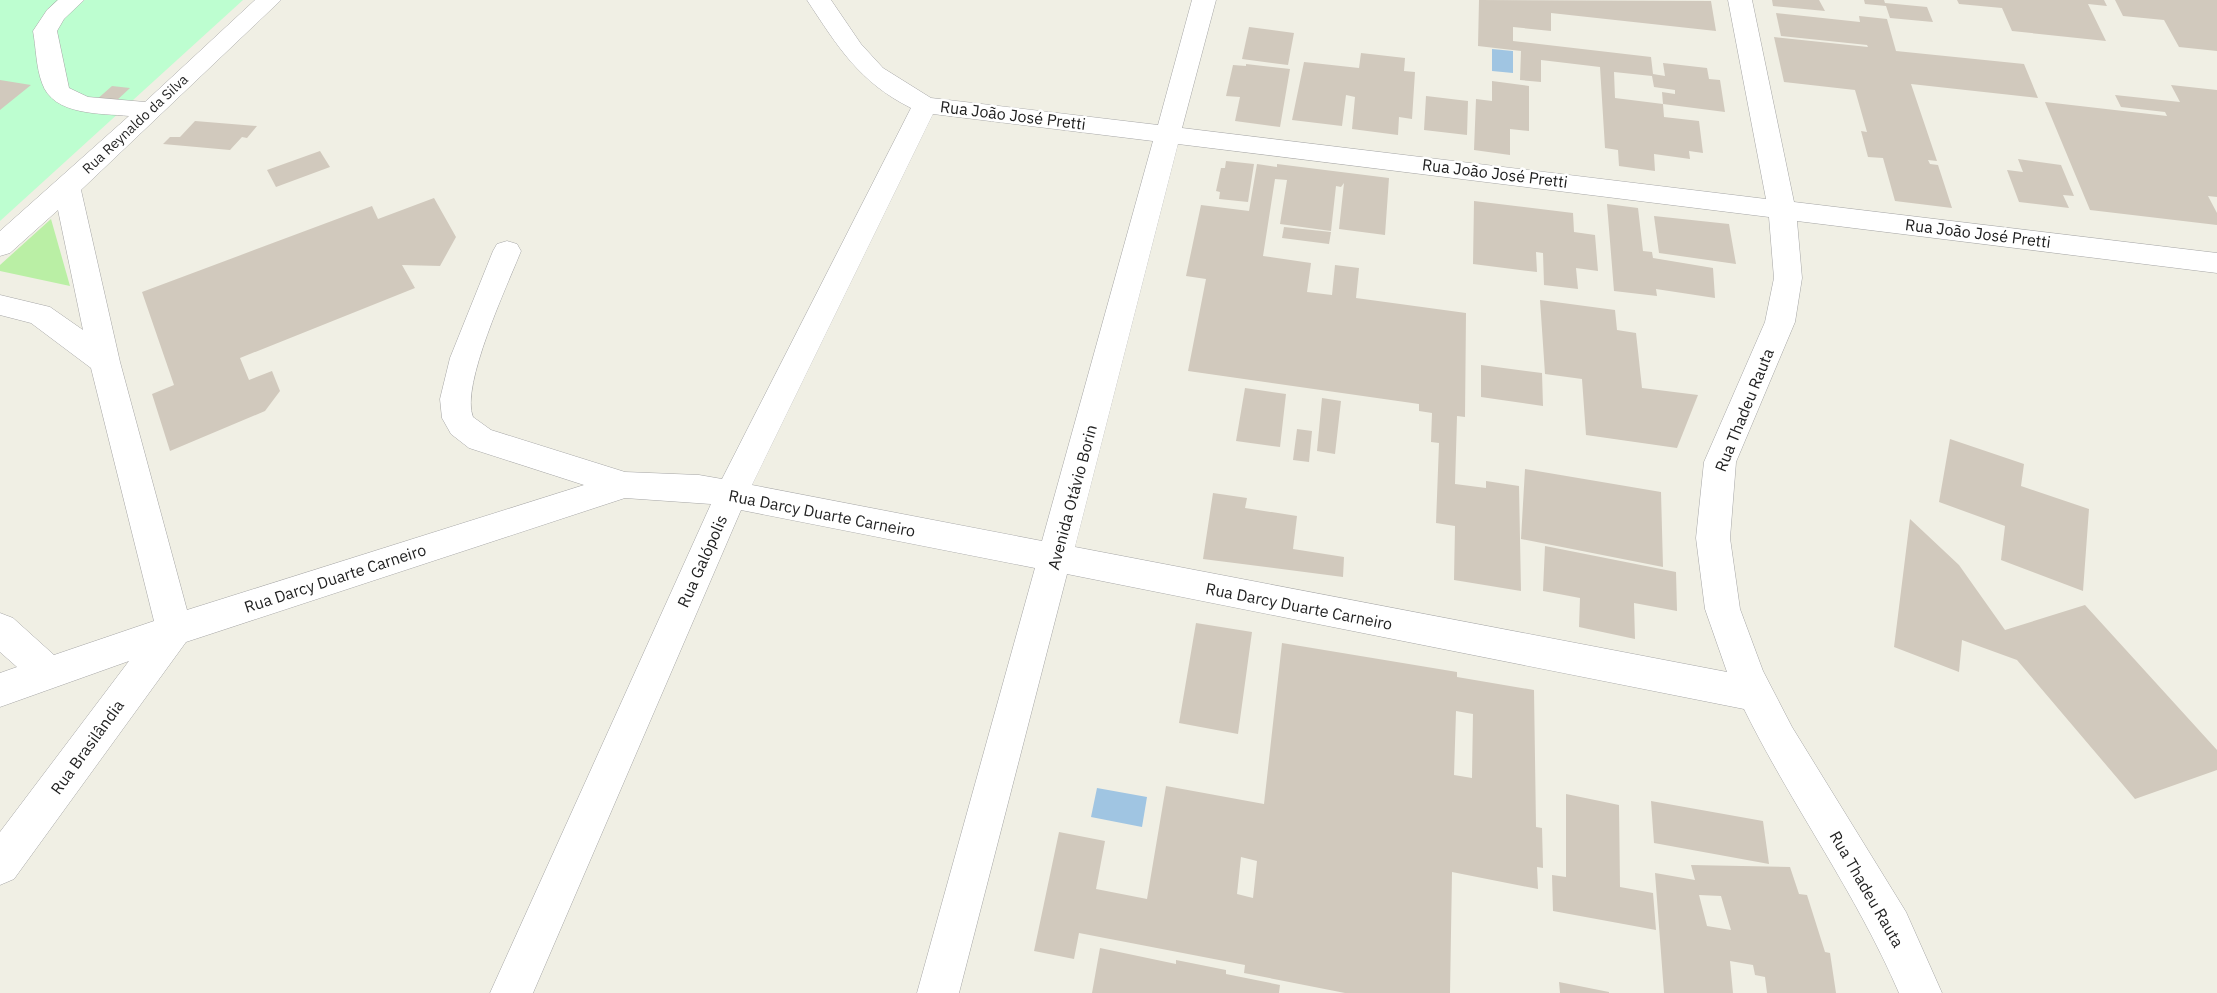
<svg xmlns="http://www.w3.org/2000/svg" width="2217" height="993" font-family="'IBM Plex Sans',sans-serif">
  <style>
    .grass { fill: #baefa5 }
    .park { fill: #bdfed0 }
    .water { fill: #a0c5e2 }
    .building { fill: #d1c9bd; fill-rule: evenodd }
    .lines { fill: none; stroke-linecap: round; stroke-linejoin: round }
    .minor-casing { stroke: #a6a6a6; stroke-width: 1 }
    .minor { fill: #fff; fill-rule: evenodd }
    .labels { text-anchor: middle; stroke-width: 5; stroke-linejoin: round; paint-order: stroke }
    .far-street-label { font-size: 14px; fill: #1f1f1f; stroke: #fff }
    .street-label { font-size: 16px; fill: #1f1f1f; stroke: #fff }
  </style>
  <rect width="100%" height="100%" fill="#f0efe4"/>
  <path class="grass" d="M 51,219 L 70,286 L 0,271 L 0,265 Z"/>
  <path class="park" d="M 0,0 L 243,0 L 0,221 Z"/>
  <path class="water" d="M 1492,49 L 1513,51 L 1513,73 L 1492,71 Z
    M 1097,788 L 1147,797 L 1142,827 L 1091,817 Z"/>
  <path class="building" d="M 1479,0 L 1711,1 L 1716,31 L 1551,13 L 1551,31 L 1513,27 L 1513,41 L 1651,57 L 1653,74 L 1665,76 L 1663,63 L 1707,68 L 1709,79 L 1720,80 L 1725,112 L 1663,104 L 1662,92 L 1675,94 L 1675,90 L 1654,87 L 1652,76 L 1614,72 L 1615,98 L 1663,104 L 1664,117 L 1699,121 L 1703,153 L 1689,151 L 1690,159 L 1654,154 L 1655,171 L 1619,166 L 1618,150 L 1605,148 L 1600,67 L 1541,60 L 1541,82 L 1520,80 L 1521,51 L 1478,46 Z
    M 1772,0 L 1819,0 L 1825,11 L 1773,6 Z
    M 1864,0 L 1884,0 L 1885,3 L 1927,7 L 1933,22 L 1890,18 L 1886,6 L 1865,4 Z
    M 1957,0 L 2104,0 L 2107,6 L 2088,4 L 2106,41 L 2012,31 L 2002,8 L 1959,4 Z
    M 2115,0 L 2217,0 L 2217,51 L 2179,47 L 2164,20 L 2123,16 Z
    M 1776,13 L 1860,22 L 1859,16 L 1887,19 L 1896,51 L 2024,64 L 2038,98 L 1911,84 L 1937,161 L 1928,160 L 1930,164 L 1938,165 L 1952,208 L 1895,201 L 1883,158 L 1868,157 L 1861,131 L 1867,132 L 1855,90 L 1784,82 L 1774,37 L 1868,47 L 1867,45 L 1781,36 Z
    M 1249,27 L 1294,33 L 1288,65 L 1242,59 Z
    M 1361,53 L 1405,58 L 1404,71 L 1415,72 L 1412,119 L 1399,117 L 1398,135 L 1352,129 L 1355,97 L 1346,95 L 1342,126 L 1292,120 L 1304,62 L 1359,68 Z
    M 1246,64 L 1290,69 L 1280,127 L 1235,121 L 1240,97 L 1226,96 L 1233,65 L 1246,66 Z
    M 0,80 L 31,85 L 0,110 Z
    M 1492,81 L 1529,86 L 1529,131 L 1510,129 L 1510,155 L 1474,150 L 1476,99 L 1492,101 Z
    M 2171,85 L 2217,90 L 2217,197 L 2208,196 L 2217,213 L 2217,225 L 2090,210 L 2045,102 L 2167,116 L 2165,112 L 2121,107 L 2115,95 L 2180,102 Z
    M 112,86 L 130,88 L 114,103 L 95,101 Z
    M 1426,96 L 1468,101 L 1467,135 L 1424,130 Z
    M 195,121 L 257,126 L 247,138 L 242,137 L 230,150 L 163,144 L 170,137 L 180,137 Z
    M 320,151 L 330,167 L 276,187 L 267,170 Z
    M 2018,159 L 2061,165 L 2074,196 L 2063,195 L 2069,208 L 2019,202 L 2007,170 L 2023,172 Z
    M 1226,161 L 1254,164 L 1248,202 L 1219,199 L 1220,192 L 1216,191 L 1221,168 L 1225,168 Z
    M 1257,164 L 1277,167 L 1277,164 L 1389,178 L 1385,235 L 1339,229 L 1344,183 L 1341,187 L 1336,186 L 1331,231 L 1280,224 L 1287,180 L 1275,179 L 1263,256 L 1311,263 L 1307,292 L 1332,295 L 1335,265 L 1359,268 L 1356,298 L 1466,313 L 1465,417 L 1457,416 L 1455,484 L 1486,488 L 1486,481 L 1519,486 L 1521,591 L 1454,580 L 1455,526 L 1436,523 L 1439,443 L 1431,442 L 1432,413 L 1419,411 L 1419,404 L 1188,371 L 1206,279 L 1186,276 L 1201,205 L 1249,211 Z
    M 434,198 L 456,237 L 440,266 L 402,265 L 415,288 L 240,358 L 249,380 L 272,371 L 280,391 L 265,411 L 170,451 L 152,394 L 174,385 L 142,292 L 372,206 L 378,219 Z
    M 1474,201 L 1573,213 L 1574,232 L 1595,235 L 1598,271 L 1576,268 L 1578,289 L 1544,285 L 1543,253 L 1536,252 L 1537,272 L 1473,264 Z
    M 1607,204 L 1638,208 L 1643,251 L 1652,252 L 1653,258 L 1713,268 L 1715,298 L 1656,289 L 1657,296 L 1614,291 Z
    M 1654,216 L 1729,224 L 1736,264 L 1659,253 Z
    M 1284,227 L 1331,232 L 1329,244 L 1282,238 Z
    M 1540,300 L 1615,310 L 1617,330 L 1636,333 L 1642,388 L 1698,395 L 1677,448 L 1586,435 L 1582,379 L 1545,374 Z
    M 1481,365 L 1542,373 L 1543,406 L 1481,397 Z
    M 1245,388 L 1286,394 L 1280,447 L 1236,441 Z
    M 1322,398 L 1341,401 L 1335,454 L 1317,451 Z
    M 1297,429 L 1312,431 L 1309,462 L 1293,460 Z
    M 1950,439 L 2024,464 L 2021,486 L 2089,509 L 2083,591 L 2001,560 L 2005,526 L 1939,502 Z
    M 1525,469 L 1661,492 L 1663,567 L 1521,539 Z
    M 1213,493 L 1247,498 L 1245,508 L 1297,516 L 1293,549 L 1344,557 L 1343,577 L 1203,559 Z
    M 1910,519 L 1959,565 L 2005,630 L 2085,605 L 2217,750 L 2217,770 L 2135,799 L 2017,660 L 1962,640 L 1959,672 L 1894,647 Z
    M 1545,546 L 1676,572 L 1677,611 L 1634,603 L 1635,639 L 1579,627 L 1580,598 L 1543,591 Z
    M 1196,623 L 1252,632 L 1238,734 L 1179,723 Z
    M 1282,643 L 1457,672 L 1457,677 L 1534,690 L 1536,827 L 1542,828 L 1543,868 L 1537,867 L 1538,889 L 1452,872 L 1450,993 L 1345,993 L 1244,973 L 1245,965 L 1079,933 L 1074,959 L 1034,951 L 1059,832 L 1105,841 L 1096,889 L 1147,899 L 1166,786 L 1264,804 ZM 1456,711 L 1473,714 L 1472,778 L 1454,775 ZM 1241,857 L 1257,861 L 1253,898 L 1237,894 Z
    M 1566,794 L 1619,805 L 1620,887 L 1653,893 L 1656,930 L 1553,911 L 1552,875 L 1566,877 Z
    M 1651,801 L 1763,821 L 1769,864 L 1654,843 Z
    M 1691,865 L 1790,867 L 1799,894 L 1807,895 L 1825,952 L 1830,953 L 1836,993 L 1767,993 L 1765,977 L 1755,975 L 1753,965 L 1730,961 L 1733,993 L 1664,993 L 1655,873 L 1695,880 ZM 1699,895 L 1721,896 L 1731,930 L 1707,926 Z
    M 1100,948 L 1176,964 L 1176,960 L 1226,970 L 1226,974 L 1280,985 L 1279,993 L 1092,993 Z
    M 1559,982 L 1609,992 L 1609,993 L 1560,993 Z"/>
  <g class="lines">
    <g class="minor-casing">
      <path id="minor" d="M 58,0 L 84,0 L 64,19 L 57,31 L 69,88 L 88,97 L 145,102 L 255,0 L 281,0 L 81,190 L 120,362 L 187,610 L 584,485 L 469,448 L 451,434 L 442,418 L 440,399 L 450,358 L 493,251 L 497,244 L 507,241 L 517,244 L 521,251 C 508,284 460,386 473,417 L 491,430 L 625,472 L 699,475 L 722,479 L 911,108 C 859,82 838,47 807,0 L 831,0 L 861,44 L 883,68 L 931,98 L 1158,125 L 1192,0 L 1216,0 L 1182,128 L 1766,199 L 1728,0 L 1752,0 L 1794,202 L 2217,253 L 2217,273 L 1797,221 L 1802,278 L 1795,322 L 1736,462 L 1730,538 L 1740,609 L 1763,671 L 1792,727 L 1906,912 L 1942,993 L 1899,993 C 1856,893 1792,806 1744,709 L 1067,574 L 959,993 L 917,993 L 1035,568 L 741,510 L 533,993 L 490,993 L 711,504 L 625,498 L 186,642 L 14,879 L 0,885 L 0,832 L 129,661 L 0,707 L 0,673 L 17,667 L 0,652 L 0,613 L 13,618 L 54,655 L 154,621 L 91,368 L 31,323 L 0,315 L 0,295 L 50,307 L 83,330 L 58,210 L 10,253 L 0,256 L 0,231 L 129,116 C 101,113 53,116 42,83 C 36,67 36,47 33,31 L 47,10 ZM 933,114 L 1153,141 L 1042,541 L 752,485 ZM 1178,144 L 1769,217 L 1774,278 L 1765,322 L 1704,462 L 1696,538 L 1705,609 L 1727,672 L 1075,547 Z"/>
    </g>
    <use href="#minor" class="minor"/>
  </g>
  <g class="labels">
    <g class="far-street-label">
      <text transform="translate(135 124) rotate(-43)" y="5">Rua Reynaldo da Silva</text>
    </g>
    <g class="street-label">
      <text transform="translate(1013 115) rotate(7)" y="6">Rua João José Pretti</text>
      <text transform="translate(1495 173) rotate(7)" y="6">Rua João José Pretti</text>
      <text transform="translate(1978 233) rotate(7)" y="6">Rua João José Pretti</text>
      <text transform="translate(1744 410) rotate(-68)" y="6">Rua Thadeu Rauta</text>
      <text transform="translate(1072 497) rotate(-75)" y="6">Avenida Otávio Borin</text>
      <text transform="translate(822 513) rotate(11)" y="6">Rua Darcy Duarte Carneiro</text>
      <text transform="translate(702 561) rotate(-66)" y="6">Rua Galópolis</text>
      <text transform="translate(335 578) rotate(-18)" y="6">Rua Darcy Duarte Carneiro</text>
      <text transform="translate(1299 606) rotate(11)" y="6">Rua Darcy Duarte Carneiro</text>
      <text transform="translate(87 747) rotate(-54)" y="6">Rua Brasilândia</text>
      <text transform="translate(1867 889) rotate(60)" y="6">Rua Thadeu Rauta</text>
    </g>
  </g>
</svg>
